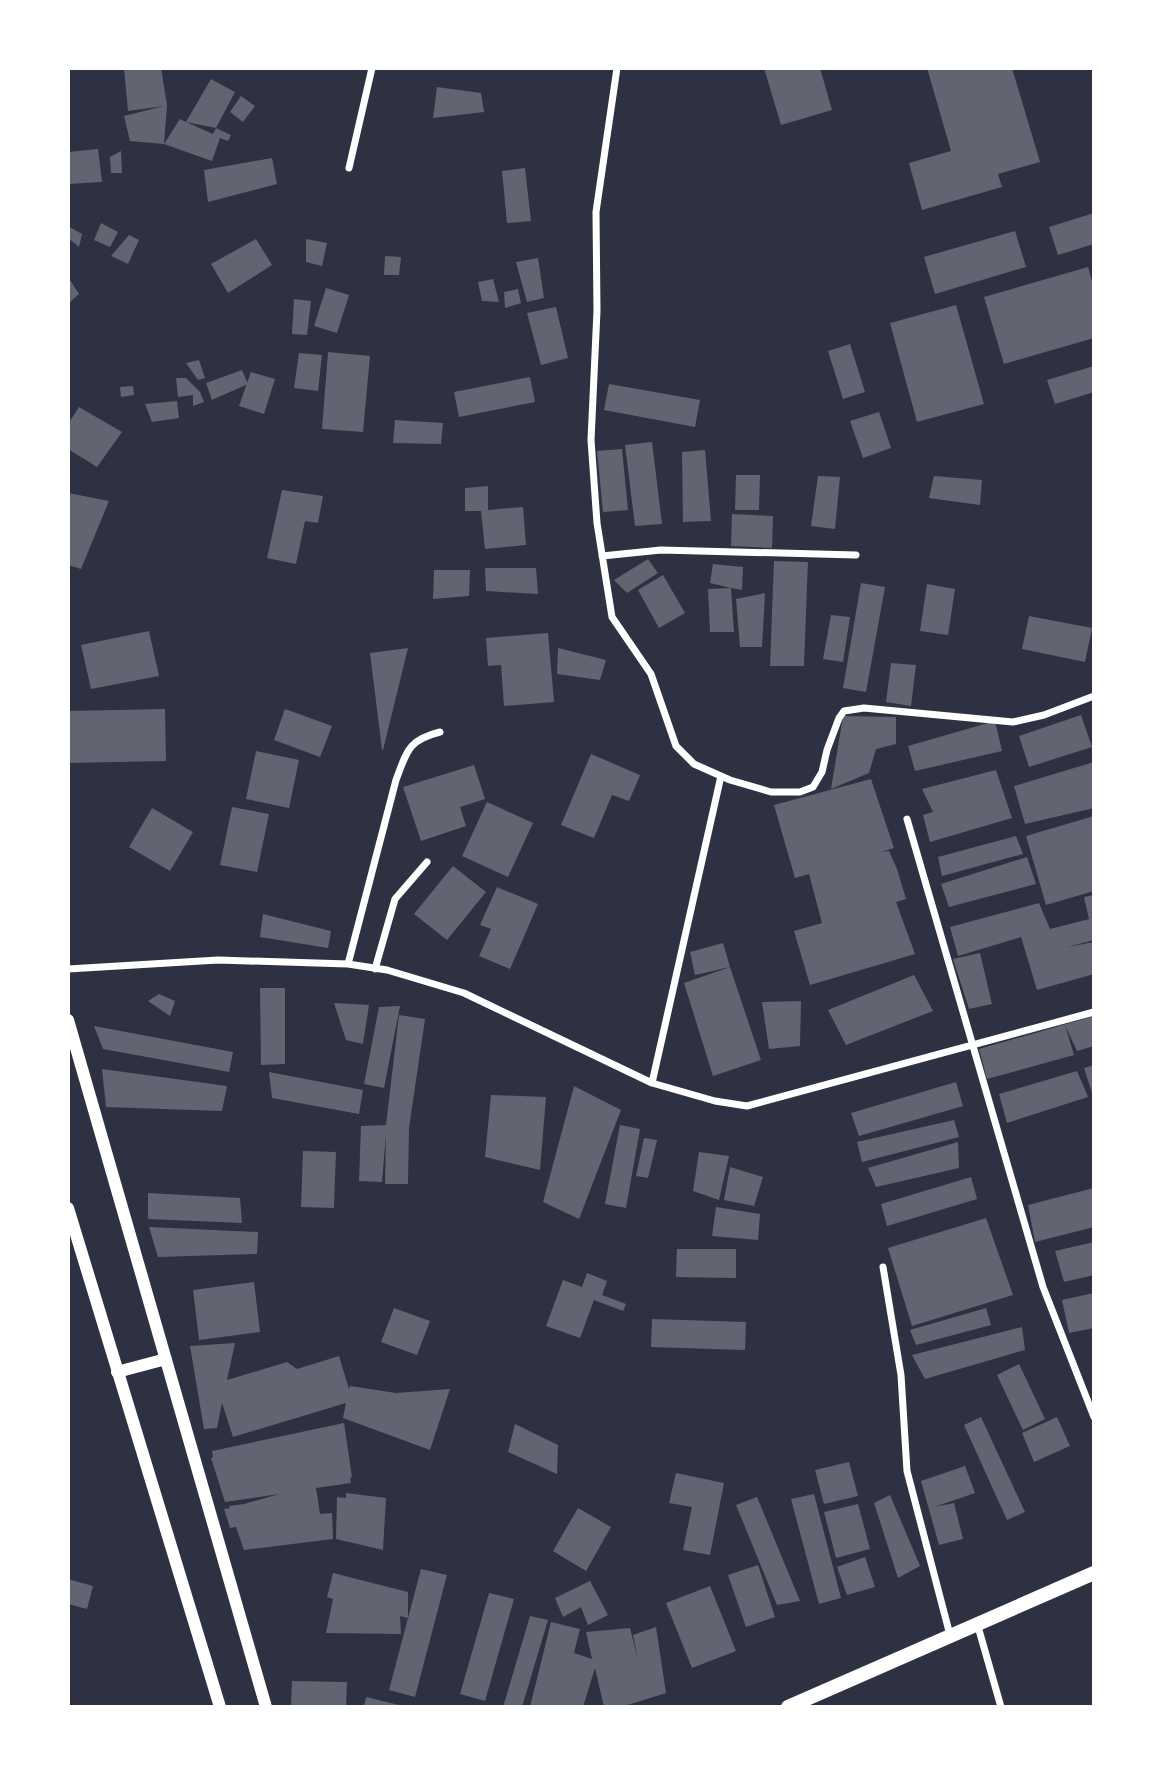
<svg xmlns="http://www.w3.org/2000/svg" width="1162" height="1775" font-family="Roboto,sans-serif">
  <style>
    .building { fill: #626471 }
    .lines { fill: none; stroke-linecap: round; stroke-linejoin: round }
    .minor { stroke: #fff; stroke-width: 7 }
    .tertiary { stroke: #fff; stroke-width: 12 }
    .secondary { stroke: #fff; stroke-width: 14 }
  </style>
  <rect width="100%" height="100%" fill="#2d3142"/>
  <path class="building" d="M 124,68 L 161,68 L 167,105 L 164,144 L 130,141 L 124,116 L 164,106 L 128,111 Z
    M 764,68 L 820,68 L 832,110 L 781,125 Z
    M 927,68 L 1012,68 L 1040,162 L 998,174 L 1002,187 L 922,210 L 909,163 L 951,151 Z
    M 211,79 L 235,92 L 216,128 L 186,122 L 213,134 L 216,128 L 231,135 L 228,141 L 220,138 L 212,161 L 164,144 L 180,119 L 186,122 Z
    M 437,87 L 481,93 L 484,112 L 433,118 Z
    M 241,96 L 255,106 L 243,122 L 230,112 Z
    M 98,149 L 102,182 L 68,184 L 68,152 Z
    M 121,151 L 122,173 L 111,173 L 110,157 Z
    M 272,158 L 277,184 L 208,202 L 204,170 Z
    M 525,168 L 531,221 L 507,223 L 502,171 Z
    M 1094,213 L 1094,244 L 1058,255 L 1049,227 Z
    M 101,223 L 118,232 L 110,247 L 94,240 Z
    M 68,226 L 82,234 L 79,247 L 68,238 Z
    M 1015,231 L 1026,267 L 935,294 L 924,257 Z
    M 129,235 L 139,240 L 128,264 L 111,256 Z
    M 256,239 L 272,265 L 228,293 L 211,264 Z
    M 306,239 L 327,243 L 322,266 L 306,262 Z
    M 385,256 L 401,257 L 399,275 L 384,275 Z
    M 538,258 L 544,298 L 527,302 L 516,262 Z
    M 1088,267 L 1094,288 L 1094,338 L 1004,364 L 984,297 Z
    M 68,277 L 79,294 L 68,304 Z
    M 493,279 L 499,302 L 482,301 L 478,282 Z
    M 326,288 L 349,295 L 337,333 L 314,326 Z
    M 518,289 L 521,303 L 505,308 L 504,292 Z
    M 294,299 L 311,301 L 307,335 L 292,334 Z
    M 956,305 L 984,404 L 917,422 L 890,323 Z
    M 556,307 L 568,358 L 541,365 L 527,313 Z
    M 850,344 L 865,392 L 843,399 L 828,351 Z
    M 328,352 L 370,356 L 363,432 L 322,429 Z
    M 299,353 L 322,355 L 318,391 L 294,388 Z
    M 199,360 L 205,378 L 198,380 L 186,363 Z
    M 1094,366 L 1094,392 L 1055,404 L 1047,380 Z
    M 242,370 L 248,384 L 212,400 L 206,383 Z
    M 251,372 L 275,379 L 264,414 L 239,406 Z
    M 530,377 L 535,402 L 459,417 L 454,392 Z
    M 176,378 L 186,378 L 200,392 L 204,402 L 193,406 L 193,395 L 178,397 Z
    M 609,384 L 700,400 L 695,427 L 604,410 Z
    M 133,386 L 134,395 L 121,397 L 120,387 Z
    M 177,401 L 179,418 L 152,422 L 145,404 Z
    M 79,407 L 122,432 L 97,467 L 68,449 L 68,424 Z
    M 879,412 L 891,448 L 863,458 L 850,421 Z
    M 395,420 L 443,423 L 441,444 L 393,443 Z
    M 652,442 L 662,524 L 635,526 L 625,445 Z
    M 622,449 L 628,510 L 603,512 L 597,451 Z
    M 705,450 L 711,521 L 683,522 L 682,452 Z
    M 736,475 L 760,475 L 759,510 L 735,510 Z
    M 818,476 L 840,477 L 835,529 L 811,526 Z
    M 934,476 L 982,480 L 980,505 L 929,498 Z
    M 488,486 L 488,510 L 523,507 L 526,545 L 485,549 L 481,511 L 465,511 L 465,488 Z
    M 282,490 L 323,496 L 318,523 L 305,521 L 296,564 L 267,558 Z
    M 68,493 L 109,501 L 81,569 L 68,565 Z
    M 732,514 L 773,516 L 772,548 L 731,546 Z
    M 648,559 L 658,573 L 627,593 L 614,580 Z
    M 774,561 L 808,562 L 804,666 L 770,666 Z
    M 713,564 L 743,567 L 742,590 L 731,588 L 734,632 L 710,632 L 708,589 L 731,588 L 710,583 Z
    M 485,568 L 536,568 L 538,594 L 486,591 Z
    M 434,570 L 470,570 L 469,596 L 433,599 Z
    M 663,575 L 685,613 L 659,628 L 638,590 Z
    M 861,583 L 885,587 L 866,692 L 843,688 Z
    M 927,584 L 955,589 L 948,635 L 920,631 Z
    M 765,593 L 762,647 L 740,647 L 736,599 Z
    M 831,615 L 850,617 L 843,662 L 823,659 Z
    M 1029,616 L 1092,628 L 1085,662 L 1022,649 Z
    M 149,631 L 159,676 L 91,689 L 81,645 Z
    M 548,633 L 554,702 L 504,706 L 501,665 L 488,666 L 486,638 Z
    M 408,648 L 383,750 L 382,750 L 370,653 Z
    M 558,648 L 606,660 L 600,680 L 557,674 Z
    M 891,663 L 916,665 L 911,706 L 886,702 Z
    M 165,709 L 166,761 L 68,763 L 68,711 Z
    M 285,709 L 332,726 L 320,757 L 274,740 Z
    M 1081,715 L 1092,747 L 1029,767 L 1019,736 Z
    M 843,716 L 896,717 L 896,744 L 876,749 L 869,773 L 831,789 Z
    M 995,721 L 1002,751 L 915,771 L 908,746 Z
    M 256,751 L 299,760 L 289,808 L 246,799 Z
    M 591,754 L 640,775 L 629,801 L 612,795 L 594,838 L 561,825 Z
    M 1094,762 L 1094,808 L 1025,824 L 1014,786 Z
    M 474,765 L 485,799 L 460,807 L 466,826 L 421,841 L 403,787 Z
    M 996,770 L 1012,818 L 930,842 L 923,815 L 933,812 L 922,789 Z
    M 871,779 L 894,848 L 881,852 L 889,851 L 897,869 L 906,899 L 896,902 L 915,954 L 810,985 L 794,931 L 822,923 L 809,874 L 795,878 L 774,805 Z
    M 487,802 L 533,823 L 508,877 L 462,856 Z
    M 232,807 L 269,814 L 257,872 L 220,865 Z
    M 152,808 L 193,832 L 170,871 L 129,847 Z
    M 1094,816 L 1094,891 L 1046,905 L 1026,836 Z
    M 1016,836 L 1023,854 L 942,876 L 938,857 Z
    M 1027,857 L 1036,884 L 949,907 L 941,884 Z
    M 453,866 L 486,892 L 447,940 L 414,914 Z
    M 497,887 L 538,904 L 510,969 L 479,956 L 491,929 L 480,925 Z
    M 1094,895 L 1094,940 L 1067,947 L 1094,942 L 1094,974 L 1037,990 L 1021,937 L 958,956 L 950,927 L 1039,903 L 1050,929 L 1089,919 L 1084,897 Z
    M 263,914 L 331,931 L 328,948 L 260,937 Z
    M 723,943 L 730,967 L 695,975 L 690,952 Z
    M 980,953 L 992,1004 L 969,1009 L 953,959 Z
    M 730,967 L 761,1060 L 713,1076 L 684,983 Z
    M 914,975 L 933,1011 L 846,1045 L 828,1010 Z
    M 260,988 L 285,988 L 285,1064 L 261,1065 Z
    M 159,994 L 175,1001 L 170,1016 L 148,1001 Z
    M 801,1001 L 800,1046 L 769,1049 L 762,1002 Z
    M 334,1003 L 369,1005 L 363,1044 L 346,1040 Z
    M 400,1006 L 384,1088 L 364,1084 L 379,1007 Z
    M 399,1015 L 425,1019 L 409,1128 L 408,1184 L 385,1184 L 386,1134 L 382,1182 L 359,1181 L 361,1126 L 386,1125 Z
    M 1094,1016 L 1094,1046 L 1077,1051 L 1065,1025 L 1074,1055 L 987,1079 L 979,1049 Z
    M 94,1026 L 233,1052 L 229,1072 L 103,1049 Z
    M 1094,1065 L 1094,1096 L 1093,1096 L 1084,1068 Z
    M 102,1069 L 227,1086 L 222,1111 L 106,1107 Z
    M 1077,1071 L 1088,1097 L 1007,1123 L 999,1094 Z
    M 269,1072 L 363,1090 L 359,1114 L 272,1098 Z
    M 956,1082 L 963,1106 L 859,1136 L 851,1113 Z
    M 574,1086 L 621,1110 L 579,1219 L 543,1202 Z
    M 491,1095 L 546,1097 L 540,1170 L 485,1157 Z
    M 954,1120 L 959,1137 L 862,1162 L 857,1142 Z
    M 620,1125 L 640,1129 L 626,1208 L 605,1204 Z
    M 644,1138 L 657,1140 L 648,1178 L 636,1176 Z
    M 958,1142 L 959,1168 L 876,1187 L 868,1168 Z
    M 303,1151 L 336,1152 L 334,1208 L 301,1207 Z
    M 699,1152 L 729,1156 L 719,1200 L 693,1191 Z
    M 730,1167 L 763,1177 L 754,1206 L 724,1200 Z
    M 971,1177 L 977,1199 L 887,1226 L 881,1204 Z
    M 1094,1188 L 1094,1227 L 1035,1242 L 1028,1205 Z
    M 148,1193 L 240,1198 L 242,1223 L 148,1219 Z
    M 716,1207 L 760,1214 L 758,1240 L 712,1236 Z
    M 986,1218 L 1013,1295 L 912,1326 L 888,1248 Z
    M 149,1227 L 258,1232 L 257,1254 L 158,1257 Z
    M 1094,1242 L 1094,1275 L 1064,1282 L 1055,1251 Z
    M 677,1249 L 736,1249 L 736,1278 L 676,1277 Z
    M 587,1273 L 607,1281 L 602,1295 L 626,1304 L 623,1311 L 594,1300 L 580,1338 L 546,1326 L 563,1280 L 582,1287 Z
    M 254,1282 L 260,1332 L 199,1340 L 193,1290 Z
    M 1094,1293 L 1094,1328 L 1069,1333 L 1062,1300 Z
    M 394,1308 L 430,1321 L 417,1355 L 381,1342 Z
    M 986,1308 L 991,1325 L 916,1345 L 910,1330 Z
    M 652,1319 L 746,1322 L 745,1350 L 651,1347 Z
    M 1022,1327 L 1025,1350 L 925,1379 L 912,1355 Z
    M 235,1343 L 227,1380 L 287,1362 L 297,1369 L 339,1356 L 349,1389 L 350,1386 L 396,1393 L 450,1389 L 430,1450 L 343,1418 L 346,1403 L 233,1437 L 222,1403 L 217,1428 L 204,1429 L 190,1346 Z
    M 1019,1364 L 1045,1419 L 1023,1430 L 997,1375 Z
    M 981,1417 L 1025,1512 L 1007,1520 L 964,1425 Z
    M 1057,1417 L 1070,1446 L 1034,1462 L 1022,1433 Z
    M 344,1423 L 352,1477 L 350,1478 L 351,1483 L 316,1488 L 320,1514 L 332,1513 L 333,1539 L 244,1550 L 236,1527 L 230,1528 L 224,1509 L 230,1508 L 229,1506 L 244,1504 L 279,1494 L 225,1502 L 211,1458 L 213,1457 L 212,1451 Z
    M 515,1424 L 558,1445 L 557,1474 L 508,1452 Z
    M 849,1462 L 858,1496 L 824,1504 L 815,1470 Z
    M 965,1466 L 975,1493 L 934,1507 L 954,1503 L 963,1539 L 939,1545 L 921,1481 Z
    M 676,1473 L 724,1483 L 710,1555 L 683,1550 L 692,1507 L 669,1503 Z
    M 346,1493 L 386,1498 L 383,1550 L 336,1539 L 337,1497 L 346,1498 Z
    M 814,1494 L 841,1598 L 819,1604 L 791,1499 Z
    M 890,1495 L 920,1566 L 898,1578 L 874,1503 Z
    M 757,1497 L 800,1601 L 777,1605 L 736,1505 Z
    M 858,1504 L 870,1549 L 836,1558 L 824,1512 Z
    M 578,1508 L 611,1527 L 586,1571 L 553,1551 Z
    M 865,1557 L 875,1587 L 847,1595 L 837,1567 Z
    M 758,1565 L 775,1617 L 746,1627 L 728,1575 Z
    M 421,1569 L 447,1575 L 415,1697 L 389,1690 Z
    M 333,1573 L 408,1592 L 408,1618 L 400,1616 L 401,1634 L 326,1633 L 333,1599 L 327,1597 Z
    M 68,1579 L 93,1586 L 87,1609 L 68,1604 Z
    M 590,1581 L 608,1615 L 588,1625 L 581,1607 L 563,1617 L 555,1598 Z
    M 710,1586 L 736,1651 L 692,1668 L 666,1603 Z
    M 489,1593 L 514,1599 L 485,1701 L 460,1694 Z
    M 530,1616 L 548,1620 L 522,1707 L 503,1707 Z
    M 551,1622 L 580,1629 L 574,1653 L 592,1659 L 586,1632 L 630,1628 L 638,1660 L 633,1635 L 656,1627 L 666,1693 L 621,1707 L 604,1707 L 595,1668 L 583,1707 L 530,1707 Z
    M 292,1681 L 347,1682 L 346,1707 L 291,1707 Z
    M 366,1697 L 403,1706 L 403,1707 L 364,1707 Z"/>
  <g class="lines">
    <path class="minor" d="M 617,68 L 596,212 L 597,311 L 591,440 L 597,523 L 612,617 L 651,674 L 676,746 L 694,764 L 730,780 L 771,792 L 800,792 L 813,787 L 822,772 L 827,750 L 839,718 L 844,711 L 864,708 L 1013,722 L 1044,715 L 1094,696
      M 349,168 L 372,68
      M 602,556 L 661,550 L 856,555
      M 907,819 L 1043,1287 L 1094,1417
      M 348,964 L 396,780 C 407,751 408,740 440,732
      M 68,969 L 218,960 L 348,964 L 387,970 L 464,993 L 652,1083 L 715,1101 L 747,1106 L 1094,1012
      M 375,969 L 395,899 L 427,862
      M 652,1083 L 721,776
      M 883,1267 L 901,1375 L 907,1471 L 950,1635
      M 977,1623 L 1001,1707"/>
    <path class="tertiary" d="M 68,1020 L 266,1707
      M 68,1208 L 220,1707
      M 117,1372 L 166,1359"/>
    <path class="secondary" d="M 788,1707 L 1094,1573"/>
  </g>
  <rect width="1162" height="1775" fill="none" stroke="#ffffff" stroke-width="140"/>
</svg>
